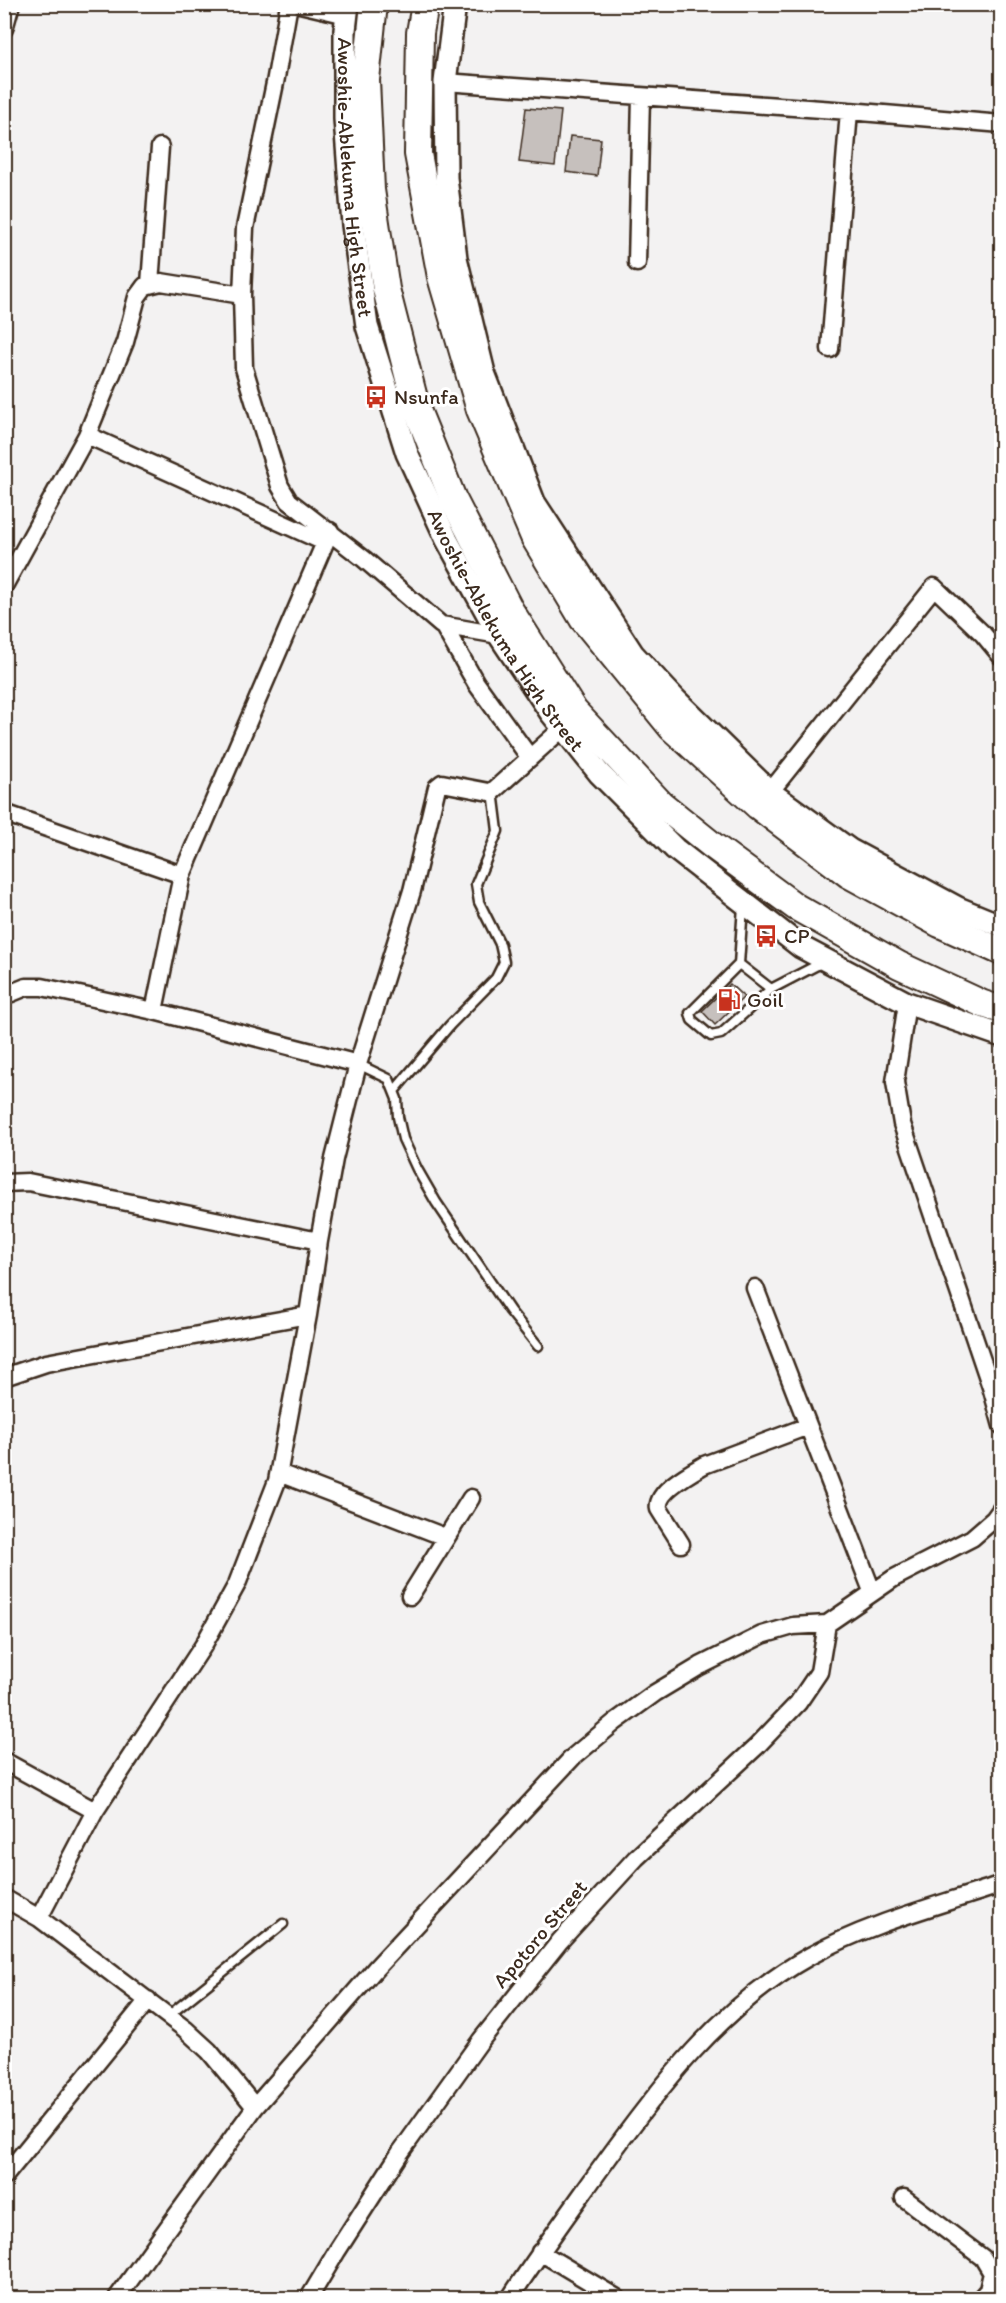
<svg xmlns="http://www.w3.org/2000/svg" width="1006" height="2303" font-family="Itim,sans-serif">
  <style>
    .building { fill: #c6c0bd; stroke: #3b2a1e; stroke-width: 1.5 }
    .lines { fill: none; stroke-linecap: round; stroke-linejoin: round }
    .service-casing { stroke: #3b2a1e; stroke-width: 13 }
    .minor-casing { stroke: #3b2a1e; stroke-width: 21 }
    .tertiary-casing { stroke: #3b2a1e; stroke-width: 26 }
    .primary-casing { stroke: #3b2a1e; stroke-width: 30 }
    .service { stroke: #fff; stroke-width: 8 }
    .minor { stroke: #fff; stroke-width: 16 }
    .tertiary { stroke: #fff; stroke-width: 21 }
    .primary { stroke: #fff; stroke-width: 26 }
    .labels { text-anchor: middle; stroke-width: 6; stroke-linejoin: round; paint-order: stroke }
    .street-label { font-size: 21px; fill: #3b2a1e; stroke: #fff }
    .poi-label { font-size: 21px; fill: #3b2a1e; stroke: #fff; text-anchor: start }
  </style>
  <rect width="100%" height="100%" fill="#f3f2f2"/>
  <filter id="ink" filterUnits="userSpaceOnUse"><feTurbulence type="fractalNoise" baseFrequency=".0167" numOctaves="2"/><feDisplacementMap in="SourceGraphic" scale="12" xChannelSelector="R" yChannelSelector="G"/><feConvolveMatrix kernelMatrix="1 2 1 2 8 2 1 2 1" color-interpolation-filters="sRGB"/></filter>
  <g filter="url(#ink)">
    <path class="building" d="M 526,108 L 561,111 L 555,166 L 519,162 Z
      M 570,136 L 601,139 L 597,176 L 566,172 Z
      M 730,984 L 744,997 L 715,1025 L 702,1011 Z"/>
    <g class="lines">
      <g class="service-casing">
        <path id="service" d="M 743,906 L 739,964 L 771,989 L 823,962
          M 739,964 L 690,1013 L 692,1020 L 711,1036 L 721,1034 L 771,989
          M 358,1064 L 389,1079 L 397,1099 L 398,1117 L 403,1139 L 417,1169 L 436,1202 L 510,1311 L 538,1346
          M 395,1090 L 450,1025 L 496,978 L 504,962 L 500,944 L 479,902 L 476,884 L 498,831 L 493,791
          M 168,2016 L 283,1924"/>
      </g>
      <g class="minor-casing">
        <path id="minor" d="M 289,4 L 275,83 L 245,228 L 242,295 L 244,368 L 280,486 L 289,501 L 364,559 L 441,625 L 499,635
          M 300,4 L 347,15
          M 4,29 L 11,4
          M 445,82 L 849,111 L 1002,124
          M 637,263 L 641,97
          M 150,284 L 160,147
          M 830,349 L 849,111
          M 87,435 L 324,542
          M 4,586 L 87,435 L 125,342 L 137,297 L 145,286 L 161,282 L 242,295
          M 444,627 L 476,683 L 530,758
          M 770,792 L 934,587 L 983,634 L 1002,657
          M 4,813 L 182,875
          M 4,996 L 26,987 L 42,987 L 154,1011 L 358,1064
          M 907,1003 L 895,1082 L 902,1124 L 992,1390 L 1002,1426
          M 154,1011 L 182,875 L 330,531
          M 4,1183 L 28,1182 L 319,1241
          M 755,1288 L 872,1591
          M 4,1377 L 46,1363 L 308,1315
          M 279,1473 L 445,1537
          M 681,1544 L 659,1509 C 655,1492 690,1473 704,1465 L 808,1426
          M 410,1596 L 471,1498
          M 4,1761 L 95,1811
          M 4,1898 L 39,1918 L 185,2029 L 209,2051 L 255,2107
          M 39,1918 L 95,1811 L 203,1646 L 237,1584 L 277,1481 L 308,1315 L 319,1241 L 334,1159 L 358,1064 L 412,891 L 437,787 L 442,783 L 489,792 L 493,791 L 563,728
          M 4,2177 L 148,2000
          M 904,2198 L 983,2258 L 992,2273 L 988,2290 L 981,2298
          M 540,2252 L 617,2298
          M 117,2298 L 255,2107 L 376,1968 L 573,1757 L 615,1722 L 655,1693 L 700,1666 L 762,1635 L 793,1626 L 827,1624 L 894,1578 L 972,1538 L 994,1519 L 1002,1508
          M 309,2298 L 337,2251 L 400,2153 L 481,2040 L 560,1941 L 636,1858 L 756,1747 L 798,1703 L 819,1672 L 827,1624
          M 510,2298 C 538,2255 568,2214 598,2172 C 657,2090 720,2006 810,1956 C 869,1923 938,1906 1002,1884"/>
      </g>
      <g class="tertiary-casing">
        <g id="tertiary">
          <path id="s1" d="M 348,4 L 345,30 L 345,119 L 353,225 L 367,326 L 407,453 L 447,540 L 499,635 L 551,713 L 599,773 L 675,849 L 801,947 L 907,1003 L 1002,1036"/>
          <path d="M 455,4 L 445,82 L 446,178 L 456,258 L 484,373 L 534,502 L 633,654 L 675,699 L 770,792 L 850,850 L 958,908 L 1002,926"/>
        </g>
      </g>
      <g class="primary-casing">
        <path id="primary" d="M 374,4 L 366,80 L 371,190 L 386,289 L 417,410 L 453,499 L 510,610 L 574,711 L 661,804 L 712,845 L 796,907 L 899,965 L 983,1004 L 1002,1010
          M 425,4 L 420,33 L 418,154 L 441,277 L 480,410 L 534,537 L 583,619 L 672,728 L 758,806 L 848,874 L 940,924 L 1002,952"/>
      </g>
      <use href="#service" class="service"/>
      <use href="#minor" class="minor"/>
      <use href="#tertiary" class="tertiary"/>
      <use href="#primary" class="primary"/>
    </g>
  </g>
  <defs>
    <g id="bus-bare" transform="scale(1.8)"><path d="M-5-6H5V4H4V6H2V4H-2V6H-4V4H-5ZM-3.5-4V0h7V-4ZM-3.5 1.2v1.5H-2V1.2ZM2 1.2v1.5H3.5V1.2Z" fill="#c8321e" stroke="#fff" stroke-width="2.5" paint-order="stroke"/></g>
    <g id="fuel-bare" transform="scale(1.8)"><path d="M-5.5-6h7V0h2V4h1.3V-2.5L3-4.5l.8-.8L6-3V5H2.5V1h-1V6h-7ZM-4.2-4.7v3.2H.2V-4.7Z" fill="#c8321e" stroke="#fff" stroke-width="2.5" paint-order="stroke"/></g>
  </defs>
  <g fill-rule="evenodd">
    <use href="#bus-bare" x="376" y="397"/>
    <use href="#bus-bare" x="766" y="936"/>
    <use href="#fuel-bare" x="729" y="1000"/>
  </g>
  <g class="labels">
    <g class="street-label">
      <text dy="7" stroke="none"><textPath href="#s1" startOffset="174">Awoshie-Ablekuma High Street</textPath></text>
      <text dy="7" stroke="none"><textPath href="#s1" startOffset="660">Awoshie-Ablekuma High Street</textPath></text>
      <text transform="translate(540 1934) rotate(-50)" y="7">Apotoro Street</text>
    </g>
    <g class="poi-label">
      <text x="394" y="404">Nsunfa</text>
      <text x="784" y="943">CP</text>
      <text x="747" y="1007">Goil</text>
    </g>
  </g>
  <rect width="1006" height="2303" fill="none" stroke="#fff" stroke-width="24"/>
  <rect x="12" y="12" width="982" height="2279" fill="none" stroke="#3b2a1e" stroke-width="2" filter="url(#ink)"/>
</svg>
